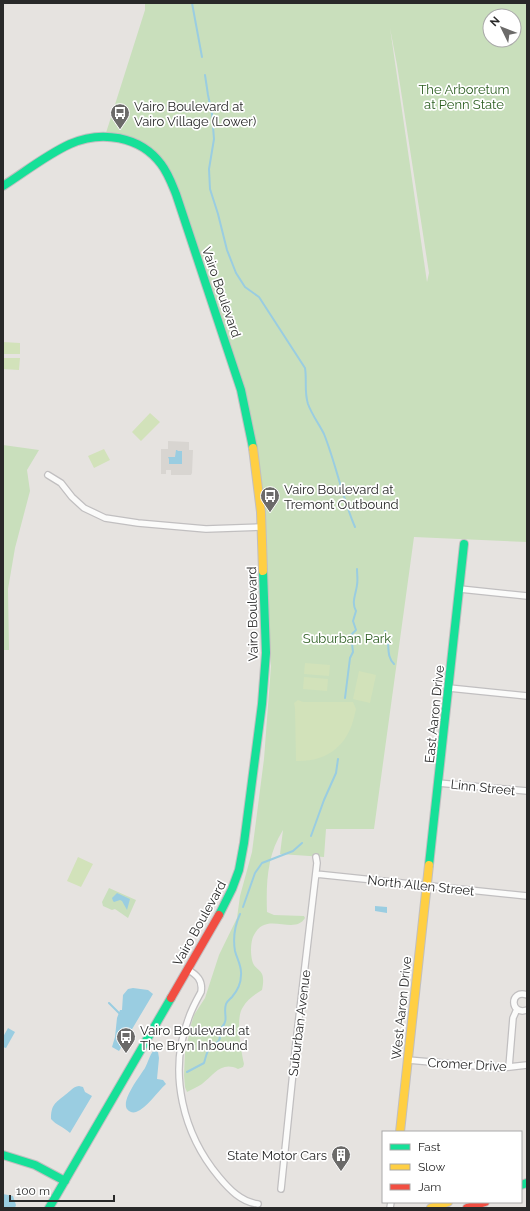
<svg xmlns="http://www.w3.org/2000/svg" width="530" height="1211" font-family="Raleway,sans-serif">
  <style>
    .green { fill: #c9dfbc; fill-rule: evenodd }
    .pitch { fill: #d2e2ba }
    .plaza { fill: #d8d5d1 }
    .water { fill: #9acde1 }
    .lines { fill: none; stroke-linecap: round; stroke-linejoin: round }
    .stream { stroke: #9acde1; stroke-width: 2 }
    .street-casing { stroke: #c1bfc0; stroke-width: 8 }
    .fast-casing { stroke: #c1bfc0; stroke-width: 10 }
    .slow-casing { stroke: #c1bfc0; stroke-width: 10 }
    .jam-casing { stroke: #c1bfc0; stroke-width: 10 }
    .street { stroke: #fbfbfa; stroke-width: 5.5 }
    .fast { stroke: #16e098; stroke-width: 8 }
    .slow { stroke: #ffcf43; stroke-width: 8 }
    .jam { stroke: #f24e42; stroke-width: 8 }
    .labels { text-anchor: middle; stroke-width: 3.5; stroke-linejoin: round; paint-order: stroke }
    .park-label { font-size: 13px; fill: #2c5e21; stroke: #fff }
    .poi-label { font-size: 13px; fill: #292929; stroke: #fff; text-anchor: start }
    .street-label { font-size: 13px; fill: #292929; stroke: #fff }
  </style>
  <rect width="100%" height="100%" fill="#e6e3e0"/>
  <path class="green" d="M 145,3 L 527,3 L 527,542 L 414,537 L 374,829 L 326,829 L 324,857 L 280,854 L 283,830 C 267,855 266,883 267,912 L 274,915 L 304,916 L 305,918 C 294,936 266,910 254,935 C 250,941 250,959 254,965 C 256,968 261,971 262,974 C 264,979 263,985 262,990 C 255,994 247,1000 243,1007 C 235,1018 241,1050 244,1064 L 243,1067 L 238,1069 C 221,1061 214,1075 202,1084 C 198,1087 192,1089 187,1092 L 185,1087 L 184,1075 L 185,1053 L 191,1025 L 194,1015 L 205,998 L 219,955 L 237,918 L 240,896 L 252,852 L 264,759 L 271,666 L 261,532 L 250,428 L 219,322 L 166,170 L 151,153 L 105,136 L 145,10 ZM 490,16 L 514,16 L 514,40 L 490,40 ZM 390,28 L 397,65 L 429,273 L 427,282 Z
    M 3,445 L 39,450 L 27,470 L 30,491 L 15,548 L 8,589 L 9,650 L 3,650 Z
    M 109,888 L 136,900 L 128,918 L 115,909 L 112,910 L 103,906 L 102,902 Z"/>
  <path class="pitch" d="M 3,342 L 20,343 L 20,354 L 3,354 Z
    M 3,358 L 20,358 L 19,370 L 3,369 Z
    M 150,413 L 160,422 L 141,441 L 132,432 Z
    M 104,449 L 110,460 L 94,468 L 88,456 Z
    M 305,663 L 330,665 L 329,676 L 304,674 Z
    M 359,671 L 376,675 L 370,703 L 353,699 Z
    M 304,677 L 328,679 L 327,691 L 303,689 Z
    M 298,700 L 303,702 L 353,702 L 356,709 L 355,713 C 349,744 329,762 296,761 L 295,708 L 294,703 Z
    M 78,857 L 93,864 L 81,887 L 67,881 Z"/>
  <path class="plaza" d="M 168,441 L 189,442 L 189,450 L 193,450 L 192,473 L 191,475 L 171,475 L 171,470 L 166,470 L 166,474 L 161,474 L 161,449 L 168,449 Z"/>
  <path class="water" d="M 176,450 L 177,450 L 178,451 L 182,451 L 182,464 L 169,464 L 169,459 L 168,457 L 175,457 Z
    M 117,893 L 130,899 L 127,910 L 122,901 L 120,900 L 114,902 L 113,901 L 112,898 Z
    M 375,906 L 387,907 L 387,913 L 375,911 Z
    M 133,988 L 148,990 L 153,994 L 119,1051 L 112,1047 L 115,1037 L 117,1018 L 120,1010 L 122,1010 L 123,995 L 128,989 Z
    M 8,1028 L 15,1032 L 6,1048 L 3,1047 L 3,1037 Z
    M 153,1051 L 158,1052 L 159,1058 L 157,1079 L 163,1080 L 166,1084 C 157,1092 147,1108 136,1112 C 133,1113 129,1112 127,1109 C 121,1100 140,1076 145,1068 C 148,1062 150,1055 153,1051 Z
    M 79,1086 L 83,1087 L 85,1092 L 92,1096 L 70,1133 C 64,1127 56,1125 51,1119 C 51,1105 55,1103 65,1095 C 71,1091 72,1087 79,1086 Z
    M 3,1194 L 13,1196 L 16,1205 L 15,1208 L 3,1208 Z"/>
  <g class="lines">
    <path class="stream" d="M 192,3 L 202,57
      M 205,75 L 208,95 L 212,114 L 214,139 L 209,169 L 210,189 L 218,214 L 227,250 L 236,273 L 245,287 L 259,297 L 305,368 C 307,380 304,392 308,404 C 312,415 319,424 324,434 C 336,464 342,497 355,527
      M 385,631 C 391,642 385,656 394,664
      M 345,698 L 350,658 L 353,652 L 351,635 L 356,630 L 353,621 L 356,611 C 351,602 356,594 357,585 C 358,580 357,574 357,569
      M 311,836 L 324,800 L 336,773 L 338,759
      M 243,907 L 255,873 L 262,863 L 293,851 L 302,843
      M 109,1003 L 119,1013
      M 151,1046 L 155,1049 L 155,1052
      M 187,1072 L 204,1063 C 207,1053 207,1047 218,1042 L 220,1038 L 217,1031 L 225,1030 L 222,1027 C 229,1020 223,1013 226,1004 C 227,1001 230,999 232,997 C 238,990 241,984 241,975 C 242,966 237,959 235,951 C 233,939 235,925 240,914"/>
    <g class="street-casing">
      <path id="street" d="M 48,475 L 61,483 L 72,497 L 84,508 L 105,518 L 138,523 L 206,529 L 262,527
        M 460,589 L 527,596
        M 449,688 L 527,696
        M 438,783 L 527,791
        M 316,874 L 527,896
        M 187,969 C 197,975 203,980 201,992 C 196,1001 191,1010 188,1020 C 168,1073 183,1134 219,1177 C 229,1189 241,1202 258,1204
        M 527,995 C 509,989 510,1016 527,1010
        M 408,1060 L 500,1068 L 527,1065
        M 509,1067 L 513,1018 L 517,1009
        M 281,1189 L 296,1043 L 317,863 L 316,857
        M 390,1208 L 391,1202"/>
    </g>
    <g class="fast-casing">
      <path id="fast" d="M 3,186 C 25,172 46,155 70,144 C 101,130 140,136 161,164 C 168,173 172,184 176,194 L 241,390 L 253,448
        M 429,865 L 464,544
        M 219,915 L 232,889 L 239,870 L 244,843 L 262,704 L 266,653 L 263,571
        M 3,1155 L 35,1165 L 65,1181
        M 521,1185 L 527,1183
        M 49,1208 L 171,998"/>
    </g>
    <g class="slow-casing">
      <path id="slow" d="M 253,448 L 261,512 L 263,571
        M 400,1132 L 429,865
        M 431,1208 L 448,1202"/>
    </g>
    <g class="jam-casing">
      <path id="jam" d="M 171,998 L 219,915
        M 467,1208 L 485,1202"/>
    </g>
    <use href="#street" class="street"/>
    <use href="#fast" class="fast"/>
    <use href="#slow" class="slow"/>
    <use href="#jam" class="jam"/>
  </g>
  <defs>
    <g id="bus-pin" transform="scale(1)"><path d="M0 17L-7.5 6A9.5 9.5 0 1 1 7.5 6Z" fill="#6b6a69" stroke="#fff"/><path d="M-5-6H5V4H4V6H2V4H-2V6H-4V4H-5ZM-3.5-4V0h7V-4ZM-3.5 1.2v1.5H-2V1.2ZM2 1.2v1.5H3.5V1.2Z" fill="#fff"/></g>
    <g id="building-pin" transform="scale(1)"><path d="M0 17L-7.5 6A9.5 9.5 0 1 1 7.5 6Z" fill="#6b6a69" stroke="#fff"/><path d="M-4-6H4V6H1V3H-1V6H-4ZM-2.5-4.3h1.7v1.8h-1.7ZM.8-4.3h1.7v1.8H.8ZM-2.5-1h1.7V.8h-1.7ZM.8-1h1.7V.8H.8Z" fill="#fff"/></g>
  </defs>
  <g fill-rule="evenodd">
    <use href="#bus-pin" x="120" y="113"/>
    <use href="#bus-pin" x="270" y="496"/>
    <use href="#bus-pin" x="126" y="1037"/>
    <use href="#building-pin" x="341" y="1155"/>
  </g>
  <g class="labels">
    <g class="park-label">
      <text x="464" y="94">The Arboretum<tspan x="464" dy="15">at Penn State</tspan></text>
      <text x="347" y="643">Suburban Park</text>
    </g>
    <g class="poi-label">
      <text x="134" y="111">Vairo Boulevard at<tspan x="134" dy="15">Vairo Village (Lower)</tspan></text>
      <text x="284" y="494">Vairo Boulevard at<tspan x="284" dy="15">Tremont Outbound</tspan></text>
      <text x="140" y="1035">Vairo Boulevard at<tspan x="140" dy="15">The Bryn Inbound</tspan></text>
      <text x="327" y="1160" text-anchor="end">State Motor Cars</text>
    </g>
    <g class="street-label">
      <text transform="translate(222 292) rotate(71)" y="5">Vairo Boulevard</text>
      <text transform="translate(252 614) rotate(-91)" y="5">Vairo Boulevard</text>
      <text transform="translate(434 714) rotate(-84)" y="5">East Aaron Drive</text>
      <text transform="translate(483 787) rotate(6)" y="5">Linn Street</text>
      <text transform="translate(421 885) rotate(6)" y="5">North Allen Street</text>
      <text transform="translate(199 923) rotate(-61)" y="5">Vairo Boulevard</text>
      <text transform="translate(401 1008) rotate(-84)" y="5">West Aaron Drive</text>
      <text transform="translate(299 1023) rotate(-83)" y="5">Suburban Avenue</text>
      <text transform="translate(467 1064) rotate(3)" y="5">Cromer Drive</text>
    </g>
  </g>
  <rect width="530" height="1211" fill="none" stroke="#292929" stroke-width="8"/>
  <rect x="382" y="1131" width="140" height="72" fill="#ffffff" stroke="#a9a9a9"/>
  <rect x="390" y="1144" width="20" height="6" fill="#16e098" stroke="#a9a9a9"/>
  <text x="418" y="1151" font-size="12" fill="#292929">Fast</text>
  <rect x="390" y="1164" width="20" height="6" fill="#ffcf43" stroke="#a9a9a9"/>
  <text x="418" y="1171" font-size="12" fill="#292929">Slow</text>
  <rect x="390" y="1184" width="20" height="6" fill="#f24e42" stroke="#a9a9a9"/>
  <text x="418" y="1191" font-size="12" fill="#292929">Jam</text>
  <g transform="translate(502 28) rotate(313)"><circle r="19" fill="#ffffff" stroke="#a9a9a9"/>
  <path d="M0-3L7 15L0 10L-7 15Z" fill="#6b6a69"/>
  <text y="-6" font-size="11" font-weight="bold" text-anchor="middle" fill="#292929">N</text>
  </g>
  <path d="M10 1195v6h104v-6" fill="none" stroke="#292929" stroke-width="2"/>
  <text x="16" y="1195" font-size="12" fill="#292929" stroke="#ffffff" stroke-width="3" paint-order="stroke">100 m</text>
</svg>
